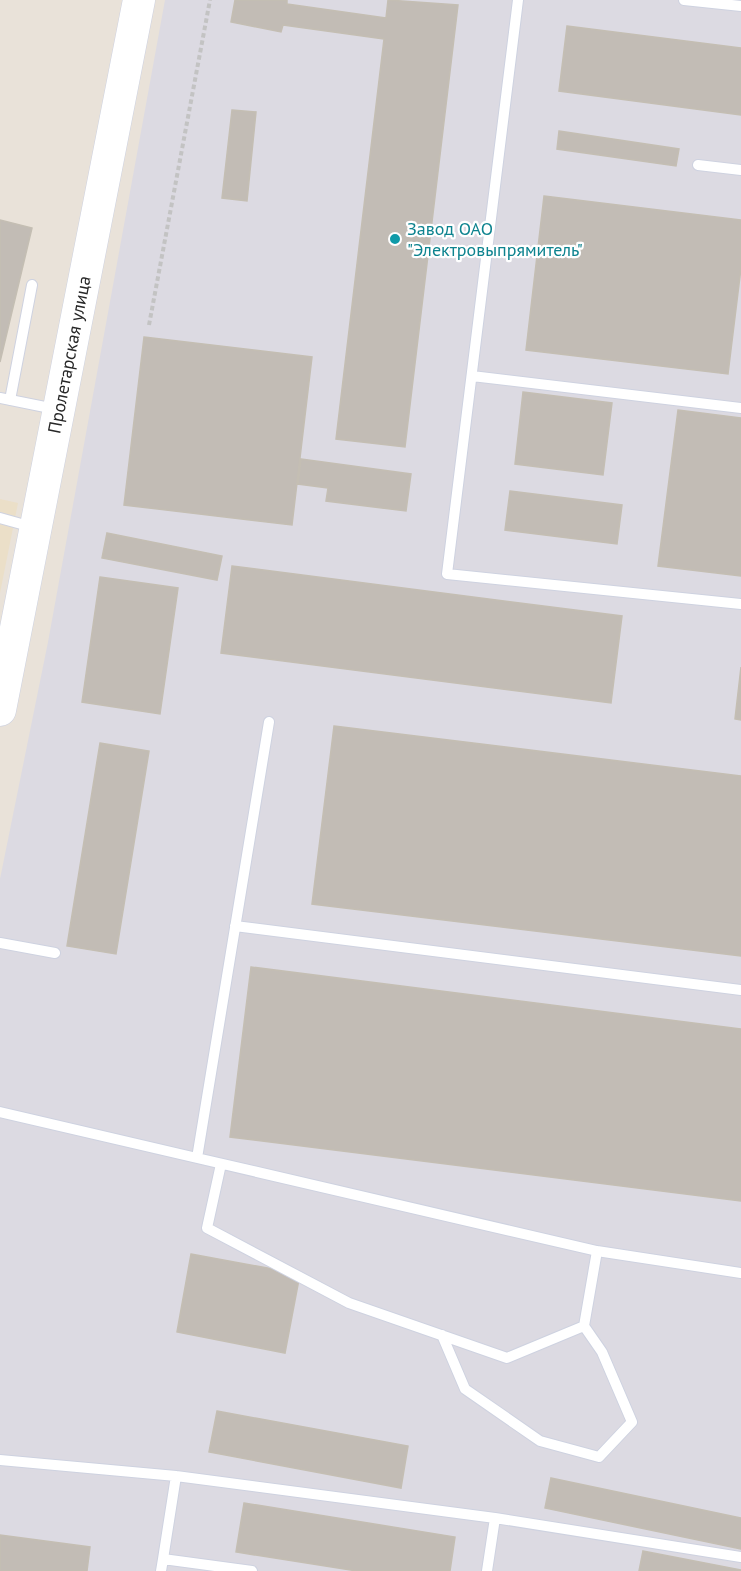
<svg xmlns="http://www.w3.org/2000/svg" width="741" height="1571" font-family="'PT Sans',sans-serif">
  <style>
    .industrial { fill: #dcdae2 }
    .education { fill: #ebdfc8 }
    .building { fill: #c2bcb5; stroke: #c4beb3; stroke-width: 1.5 }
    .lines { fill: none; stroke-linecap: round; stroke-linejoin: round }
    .lane-casing { stroke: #ced2e0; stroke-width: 12 }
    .secondary-casing { stroke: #ced2e0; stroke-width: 33 }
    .path { stroke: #c3c3c3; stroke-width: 4; stroke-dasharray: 4.5 3; stroke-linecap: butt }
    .lane { stroke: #fff; stroke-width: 10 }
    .secondary { stroke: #fff; stroke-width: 32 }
    .culture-dot { fill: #0f9aa8; stroke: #fff; stroke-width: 2 }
    .labels { text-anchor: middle; stroke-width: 4.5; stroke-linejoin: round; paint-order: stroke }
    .culture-label { font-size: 18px; fill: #0d838f; stroke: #fff; text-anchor: start }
    .street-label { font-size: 18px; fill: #272727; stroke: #fff }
  </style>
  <rect width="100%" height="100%" fill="#e9e2d9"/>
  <path class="industrial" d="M 165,0 L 741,0 L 741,1571 L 0,1571 L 0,879 L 48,642 Z"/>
  <path class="education" d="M 0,499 L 18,503 L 0,593 Z"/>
  <path class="building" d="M 235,0 L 287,0 L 287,4 L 386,18 L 388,0 L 458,5 L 405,447 L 336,439 L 384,39 L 283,25 L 281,32 L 231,22 Z
    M 567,26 L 741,48 L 741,115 L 559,91 Z
    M 232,110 L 256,112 L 247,201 L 222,198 Z
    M 559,131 L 679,149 L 676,166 L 557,149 Z
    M 544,196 L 741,220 L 741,268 L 728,374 L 526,350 Z
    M 0,220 L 32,228 L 0,362 Z
    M 144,337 L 312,357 L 292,525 L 124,505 Z
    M 523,392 L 612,403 L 603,475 L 515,464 Z
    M 678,410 L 741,418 L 741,576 L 658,566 Z
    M 301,459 L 411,474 L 406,511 L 326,501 L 328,488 L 298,484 Z
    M 510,491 L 622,505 L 617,544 L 505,530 Z
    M 107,533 L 222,556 L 217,580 L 102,558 Z
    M 232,566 L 622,616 L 611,703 L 221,653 Z
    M 100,577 L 178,588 L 160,714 L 82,702 Z
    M 741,667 L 741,720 L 735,719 Z
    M 334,726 L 741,776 L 741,956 L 312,904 Z
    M 100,743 L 149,751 L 116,954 L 67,946 Z
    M 251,967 L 741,1029 L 741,1201 L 230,1137 Z
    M 191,1254 L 300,1274 L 285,1353 L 177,1332 Z
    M 217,1411 L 408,1446 L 401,1488 L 209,1452 Z
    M 551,1478 L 741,1518 L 741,1549 L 545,1508 Z
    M 244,1503 L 455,1537 L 450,1571 L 357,1571 L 236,1552 Z
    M 0,1535 L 90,1547 L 87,1571 L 0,1571 Z
    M 643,1551 L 741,1570 L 741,1571 L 639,1571 Z"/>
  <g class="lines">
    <g class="lane-casing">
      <path id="lane" d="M 518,0 L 447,574 L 741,604
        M 684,0 L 741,6
        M 698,165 L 741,170
        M 472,376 L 741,408
        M 0,398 L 55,409
        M 10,400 L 32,285
        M 0,518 L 32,527
        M 269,722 L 197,1158 L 597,1251 L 741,1273
        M 235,926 L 741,990
        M 0,943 L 55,953
        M 0,1112 L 197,1158
        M 221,1164 L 207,1228 L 349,1303 L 507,1358 L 584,1326 L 597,1251
        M 442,1335 L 465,1389 L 540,1441 L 599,1457 L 632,1422 L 602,1352 L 584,1326
        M 0,1460 L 176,1476 L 495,1518 L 487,1571
        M 176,1476 L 163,1559 L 252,1571
        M 495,1518 L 741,1557
        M 161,1571 L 163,1559"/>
    </g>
    <g class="secondary-casing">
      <g id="secondary">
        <path id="s1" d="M 0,710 L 139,0"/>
      </g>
    </g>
    <path class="path" d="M 149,325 L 210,0"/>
    <use href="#lane" class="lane"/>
    <use href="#secondary" class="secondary"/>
  </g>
  <circle class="culture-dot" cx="395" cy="239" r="6"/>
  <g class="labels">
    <g class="culture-label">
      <text x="407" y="235">Завод ОАО<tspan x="407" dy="21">"Электровыпрямитель"</tspan></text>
    </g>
    <g class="street-label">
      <text dy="6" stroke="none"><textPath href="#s1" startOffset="362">Пролетарская улица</textPath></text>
    </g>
  </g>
</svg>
